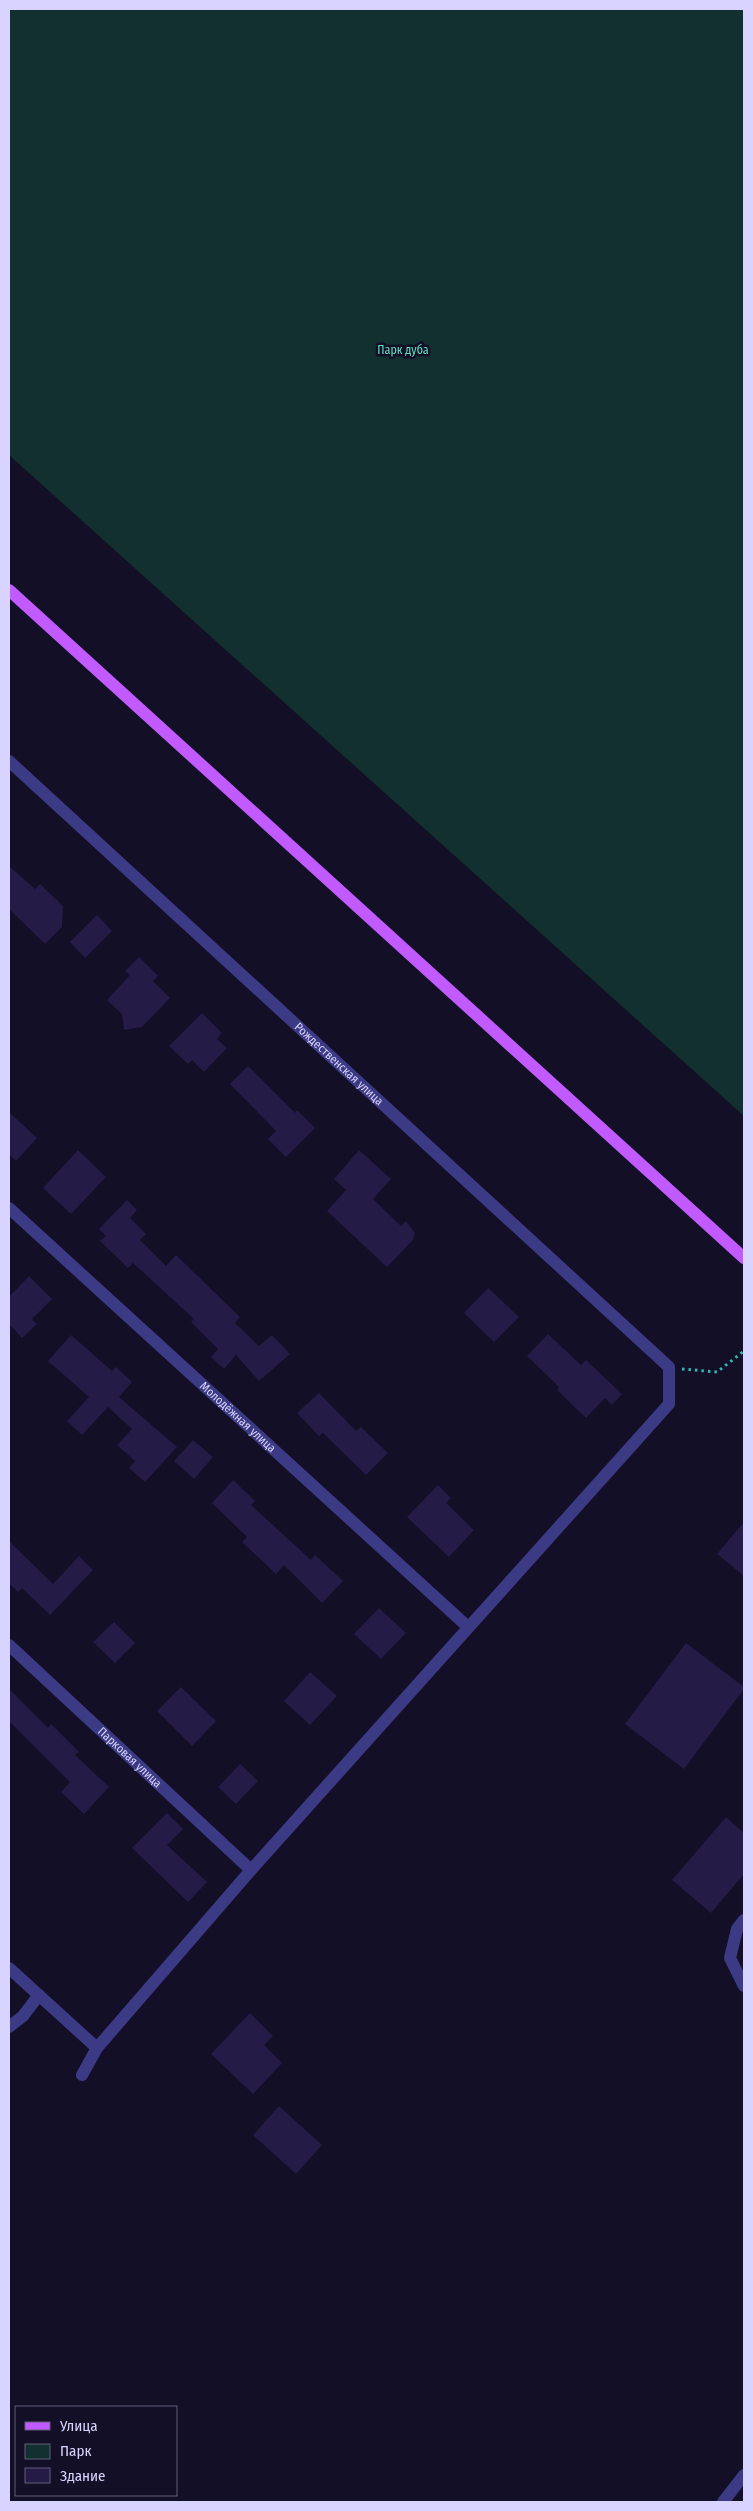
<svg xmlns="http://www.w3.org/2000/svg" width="753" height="2511" font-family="'Fira Sans Condensed',sans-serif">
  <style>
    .green { fill: #12302f }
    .building { fill: #241b47 }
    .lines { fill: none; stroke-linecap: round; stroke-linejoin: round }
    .path { stroke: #2fb8b0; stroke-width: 3; stroke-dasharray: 2.5 4; stroke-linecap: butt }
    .minor { stroke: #3d3a85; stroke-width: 12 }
    .major { stroke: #c25bff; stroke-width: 12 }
    .labels { text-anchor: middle; stroke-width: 5; stroke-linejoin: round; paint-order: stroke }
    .park-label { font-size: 12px; fill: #5fe0c0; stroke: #130f26 }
    .street-label { font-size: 12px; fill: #d9d4ff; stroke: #130f26 }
  </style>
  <rect width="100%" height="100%" fill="#130f26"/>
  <path class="green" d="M 9,9 L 744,9 L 744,1116 L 9,455 Z"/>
  <path class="building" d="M 9,866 L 35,889 L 40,884 L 63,906 L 62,927 L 45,944 L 9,909 Z
    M 97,915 L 112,931 L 85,958 L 70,942 Z
    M 139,957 L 158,976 L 153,981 L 170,998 L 142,1027 L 124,1030 L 122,1014 L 107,1000 L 130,975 L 125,971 Z
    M 202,1013 L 222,1033 L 217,1039 L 227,1048 L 204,1072 L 192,1060 L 188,1064 L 169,1046 Z
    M 248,1066 L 295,1113 L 297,1110 L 315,1128 L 286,1157 L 268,1139 L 276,1131 L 230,1084 Z
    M 9,1112 L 37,1138 L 16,1161 L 9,1154 Z
    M 78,1150 L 106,1177 L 71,1214 L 43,1188 Z
    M 359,1150 L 391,1179 L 373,1199 L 401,1226 L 406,1221 L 415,1233 L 413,1240 L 387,1267 L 327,1211 L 346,1190 L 334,1179 Z
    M 127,1200 L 137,1210 L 130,1218 L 146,1234 L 140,1240 L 166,1266 L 176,1255 L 240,1317 L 235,1323 L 259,1346 L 272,1335 L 290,1354 L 259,1381 L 236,1355 L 224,1369 L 211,1357 L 218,1349 L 191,1322 L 194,1319 L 133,1263 L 128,1268 L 100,1241 L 106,1236 L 99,1229 Z
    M 29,1276 L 52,1299 L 32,1319 L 37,1324 L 22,1338 L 9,1324 L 9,1297 Z
    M 488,1288 L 519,1317 L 494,1342 L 464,1313 Z
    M 548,1334 L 581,1365 L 586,1360 L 622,1394 L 612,1405 L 605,1398 L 586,1418 L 557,1390 L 559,1387 L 527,1356 Z
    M 71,1335 L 112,1371 L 116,1367 L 132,1382 L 119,1397 L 177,1447 L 145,1482 L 129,1468 L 135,1461 L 117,1445 L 132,1429 L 108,1407 L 82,1435 L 67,1421 L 89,1397 L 48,1361 Z
    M 319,1393 L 356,1431 L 361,1427 L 388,1453 L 366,1475 L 323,1433 L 319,1436 L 297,1413 Z
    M 193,1440 L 213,1457 L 194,1479 L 174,1461 Z
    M 233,1480 L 255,1501 L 251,1505 L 311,1560 L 315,1555 L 343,1581 L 322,1603 L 284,1565 L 276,1574 L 242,1542 L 247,1537 L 212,1503 Z
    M 438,1485 L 451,1498 L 446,1503 L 474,1530 L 449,1557 L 407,1517 Z
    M 744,1522 L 744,1576 L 717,1554 Z
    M 9,1541 L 53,1584 L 79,1556 L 93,1570 L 50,1615 L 22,1588 L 18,1592 L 9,1583 Z
    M 379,1608 L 406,1633 L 381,1659 L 354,1634 Z
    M 114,1622 L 135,1643 L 115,1663 L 93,1642 Z
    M 686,1643 L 744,1687 L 744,1689 L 684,1769 L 625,1724 Z
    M 310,1672 L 337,1696 L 310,1725 L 284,1701 Z
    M 181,1687 L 216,1721 L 192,1746 L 157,1711 Z
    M 9,1689 L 48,1728 L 51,1724 L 79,1752 L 75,1755 L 109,1787 L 84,1814 L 61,1792 L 70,1782 L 9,1721 Z
    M 240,1764 L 258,1781 L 236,1804 L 218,1787 Z
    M 167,1813 L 183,1829 L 167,1845 L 207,1882 L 188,1902 L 132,1848 Z
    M 726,1817 L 744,1833 L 744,1874 L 711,1913 L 672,1880 Z
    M 250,2013 L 273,2036 L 264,2045 L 282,2063 L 253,2094 L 211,2054 Z
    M 279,2106 L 322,2145 L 296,2174 L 253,2135 Z"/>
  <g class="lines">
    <path class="path" d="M 682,1369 L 717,1372 L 744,1351"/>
    <g class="minor">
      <path id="s1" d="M 9,761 L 669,1367 L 669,1404 L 251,1870 L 97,2048 L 82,2075"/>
      <path id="s2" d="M 9,1208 L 468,1627"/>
      <path id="s3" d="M 9,1645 L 251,1870"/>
      <path d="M 744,1920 L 737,1929 L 730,1958 L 744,1986"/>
      <path d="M 9,1968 L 97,2048"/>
      <path d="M 9,2027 L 23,2016 L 39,1995"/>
      <path d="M 723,2502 L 744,2475"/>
    </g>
    <path class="major" d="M 9,590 L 744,1258"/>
  </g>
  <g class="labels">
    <g class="park-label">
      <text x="403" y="354">Парк дуба</text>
    </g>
    <g class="street-label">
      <text dy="4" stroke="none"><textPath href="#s1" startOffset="448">Рождественская улица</textPath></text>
      <text dy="4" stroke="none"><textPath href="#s2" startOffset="310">Молодёжная улица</textPath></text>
      <text dy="4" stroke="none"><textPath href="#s3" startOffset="165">Парковая улица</textPath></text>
    </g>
  </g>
  <rect width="753" height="2511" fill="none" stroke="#d9d4ff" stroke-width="20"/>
  <rect x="15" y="2406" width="162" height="90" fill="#130f26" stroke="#625e7d"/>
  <rect x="25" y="2422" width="25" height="8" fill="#c25bff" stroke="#625e7d"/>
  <text x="60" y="2431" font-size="15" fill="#d9d4ff">Улица</text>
  <rect x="25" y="2444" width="25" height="15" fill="#12302f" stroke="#625e7d"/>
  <text x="60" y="2456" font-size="15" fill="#d9d4ff">Парк</text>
  <rect x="25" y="2468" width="25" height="15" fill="#241b47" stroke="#625e7d"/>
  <text x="60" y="2481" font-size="15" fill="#d9d4ff">Здание</text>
</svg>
